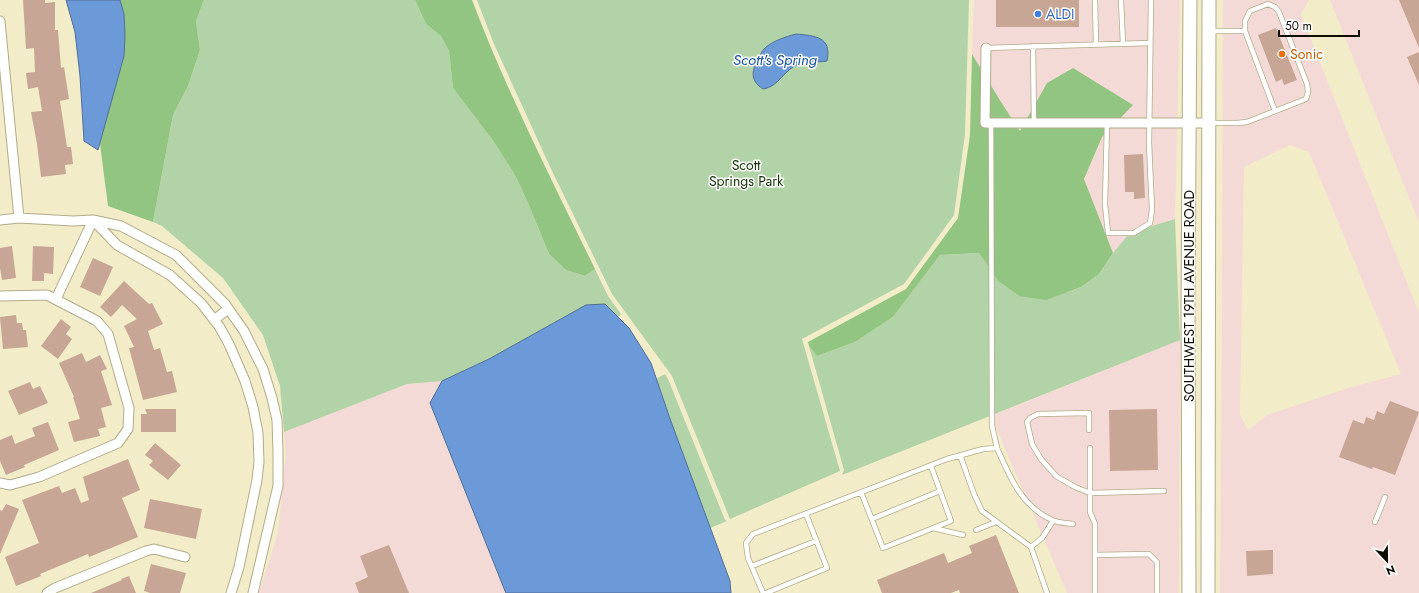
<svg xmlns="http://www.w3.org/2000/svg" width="1419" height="593" font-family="Jost,sans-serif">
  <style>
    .commercial { fill: #f4dad6; fill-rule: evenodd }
    .green { fill: #b2d2a7 }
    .forest { fill: #93c582 }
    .water { fill: #6c99d8; stroke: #506f98 }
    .building { fill: #c7a695 }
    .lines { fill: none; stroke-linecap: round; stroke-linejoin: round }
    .lane-casing { stroke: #b1ab8a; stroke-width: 6 }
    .street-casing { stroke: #b1ab8a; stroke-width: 11 }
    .secondary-casing { stroke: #b1ab8a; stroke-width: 15 }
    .lane { stroke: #fff; stroke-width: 4.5 }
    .street { stroke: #fff; stroke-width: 9 }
    .secondary { stroke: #fff; stroke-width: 13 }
    .shop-dot { fill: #3f7fe0; stroke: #fff; stroke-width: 1.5 }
    .food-dot { fill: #e8710a; stroke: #fff; stroke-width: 1.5 }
    .labels { text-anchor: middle; stroke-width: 3; stroke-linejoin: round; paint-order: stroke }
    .shop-label { font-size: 14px; fill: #366cbe; stroke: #fff; text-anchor: start }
    .food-label { font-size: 14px; fill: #c56008; stroke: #fff; text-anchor: start }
    .park-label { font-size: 14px; fill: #133304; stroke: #fff }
    .street-label { font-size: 14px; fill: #0e0c03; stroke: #fff }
    .water-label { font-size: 15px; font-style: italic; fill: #1c56a1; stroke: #fff }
  </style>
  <rect width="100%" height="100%" fill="#f2ecc9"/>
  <path class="commercial" d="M 974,0 L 1180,0 L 1175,219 L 1152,226 L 1129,235 L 1113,253 L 1084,179 L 1102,137 L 1132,104 L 1047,83 L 1020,132 L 1001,102 L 972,54 Z
    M 1223,0 L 1309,0 L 1301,14 L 1419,313 L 1419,593 L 1220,593 L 1222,323 ZM 1290,145 L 1309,152 L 1401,374 L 1348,388 L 1267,415 L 1248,430 L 1240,414 L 1244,167 Z
    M 1330,0 L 1419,0 L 1419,222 L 1393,158 Z
    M 1180,340 L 1179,593 L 1067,593 L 991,416 Z
    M 442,381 L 430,404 L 506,593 L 259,593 L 278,533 L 286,454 L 284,432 L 407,384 Z"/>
  <path class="green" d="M 204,0 L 415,0 L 426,24 L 441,36 L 449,51 L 453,88 L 494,142 L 515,175 L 528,203 L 549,254 L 566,270 L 585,276 L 595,269 L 608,296 L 621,314 L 618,317 L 605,304 L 442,381 L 407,384 L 284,432 L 280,386 L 263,335 L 223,278 L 162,226 L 153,222 L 173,115 L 188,86 L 200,50 L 196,21 Z
    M 477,0 L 969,0 L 965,134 L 954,215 L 904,284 L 802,339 L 840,471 L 730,519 L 672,376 L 612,294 L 552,171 L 494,44 Z
    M 1175,219 L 1180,340 L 842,475 L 844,470 L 809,346 L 817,356 L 855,342 L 893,317 L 940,255 L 979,253 L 998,281 L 1019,296 L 1068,292 L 1081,287 L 1099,274 L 1113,253 L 1128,235 L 1152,226 Z
    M 665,374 L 668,379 L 725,520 L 727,521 L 710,528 L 669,416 L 656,379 Z"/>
  <path class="forest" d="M 120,0 L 204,0 L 196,21 L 200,50 L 188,86 L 173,115 L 153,222 L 108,206 L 100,144 L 109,106 L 124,14 Z
    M 415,0 L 472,0 C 507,92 552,181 595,269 L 585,276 L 566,270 L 549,254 L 528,203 L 515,175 L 494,142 L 453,88 L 449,51 L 441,36 L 426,24 Z
    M 972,54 L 1001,102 L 1020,131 L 1047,83 L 1073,68 L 1133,105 L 1102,137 L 1084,179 L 1113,253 L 1099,274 L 1081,287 L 1046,300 L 1019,296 L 998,281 L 979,253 L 940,255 L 893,317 L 855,342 L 817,356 L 809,346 L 808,342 L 906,289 L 958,218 L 970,135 Z"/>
  <path class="water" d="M 66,0 L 120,0 L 124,14 L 125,35 L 124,56 L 98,150 L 84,141 L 80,76 L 75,32 Z
    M 796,34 C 815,36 832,36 827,61 C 817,63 808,60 799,64 C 784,69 779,87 763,89 C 749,80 752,70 759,57 C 761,54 762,51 764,49 C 772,41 785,37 796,34 Z
    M 605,304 L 629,328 L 651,363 L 669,416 L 730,581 L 731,593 L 506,593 L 505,591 L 430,403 L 442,381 L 489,359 L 586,305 Z"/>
  <path class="building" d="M 23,0 L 45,0 L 45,3 L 55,2 L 55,30 L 58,30 L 61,68 L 64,67 L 69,99 L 60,101 L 67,147 L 71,147 L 73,164 L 65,165 L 66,174 L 41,177 L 37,144 L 31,112 L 42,111 L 38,87 L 28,89 L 26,73 L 35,72 L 34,48 L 26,49 Z
    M 996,0 L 1079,0 L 1079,27 L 996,27 Z
    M 1399,0 L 1419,0 L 1419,48 Z
    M 1276,28 L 1297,80 L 1284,85 L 1282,79 L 1276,82 L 1258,35 Z
    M 1419,52 L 1419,85 L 1407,57 Z
    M 1143,154 L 1145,198 L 1134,199 L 1134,192 L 1125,192 L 1124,155 Z
    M 12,246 L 16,278 L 2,280 L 0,268 L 0,248 Z
    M 33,246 L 54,247 L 53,274 L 44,273 L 44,281 L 32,281 Z
    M 93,258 L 113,267 L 100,296 L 80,287 Z
    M 124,281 L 149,304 L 152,303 L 163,324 L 148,331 L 154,350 L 160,348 L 167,372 L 172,371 L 177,392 L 143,400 L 129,348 L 134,347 L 124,326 L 137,319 L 122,305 L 111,317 L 100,307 Z
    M 16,315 L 17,323 L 22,323 L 23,330 L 26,330 L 28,347 L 3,349 L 0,317 Z
    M 61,319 L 71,327 L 66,334 L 72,339 L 58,359 L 41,346 Z
    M 82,353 L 86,362 L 100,355 L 107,369 L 101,371 L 112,405 L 101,408 L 106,427 L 98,429 L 100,436 L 74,442 L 68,422 L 80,419 L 73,397 L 74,397 L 59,363 Z
    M 30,382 L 33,389 L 40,386 L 48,403 L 19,415 L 8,391 Z
    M 1390,401 L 1419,412 L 1395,475 L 1373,467 L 1372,469 L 1339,457 L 1353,420 L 1364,424 L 1366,417 L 1374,420 L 1377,411 L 1384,414 Z
    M 145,409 L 176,409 L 176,432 L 141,432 L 141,414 L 147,414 Z
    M 1157,409 L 1158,470 L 1110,471 L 1109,410 Z
    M 48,422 L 59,450 L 24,465 L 25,467 L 6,475 L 0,461 L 0,440 L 12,435 L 15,444 L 35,436 L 32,428 Z
    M 155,443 L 181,465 L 168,480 L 149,465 L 153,461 L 145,455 Z
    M 128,459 L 140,490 L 122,498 L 138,537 L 89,557 L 88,554 L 40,574 L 41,576 L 16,586 L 5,557 L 39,543 L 22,500 L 59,486 L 62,493 L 75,488 L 81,503 L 89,500 L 83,477 Z
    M 150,499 L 202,509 L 196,539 L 144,528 Z
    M 6,504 L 19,509 L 0,554 L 0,510 L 2,511 Z
    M 996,535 L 1019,593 L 960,593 L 959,590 L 951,593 L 882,593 L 877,580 L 944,553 L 948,563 L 972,553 L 969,546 Z
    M 389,545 L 409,593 L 359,593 L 355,583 L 368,577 L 360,556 Z
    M 1273,550 L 1273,574 L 1247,576 L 1246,551 Z
    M 151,564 L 186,573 L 180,593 L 150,593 L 144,591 Z
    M 129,576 L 136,593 L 91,593 L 122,580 L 121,579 Z"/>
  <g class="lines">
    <g class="lane-casing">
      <path id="lane" d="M 1095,0 L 1096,45
        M 1121,0 L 1123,44
        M 1211,31 L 1245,31
        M 1033,46 L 1034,123
        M 986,48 L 1150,43
        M 991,123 L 992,426 L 997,448
        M 1107,123 L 1105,204 L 1108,233 L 1134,233 L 1150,223 L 1152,210 L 1149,143 L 1151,0
        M 1211,123 L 1237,123 L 1247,122 L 1306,99 L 1308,92 L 1307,84 L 1279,12 L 1275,7 L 1268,4 L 1250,11 L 1245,21 L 1245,31 L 1275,111
        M 1089,430 L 1089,413 L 1038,414 L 1030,418 L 1027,422 L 1032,444 L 1041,459 L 1056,476 L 1075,487 L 1090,493 L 1164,491
        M 1090,448 L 1090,512 L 1095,524 L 1095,593
        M 960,455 L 974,494 L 982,511 L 1031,547
        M 861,492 L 883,548 L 951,521 L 931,466
        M 872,519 L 940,491
        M 1375,522 L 1385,497
        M 933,528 L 963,535
        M 976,530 L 996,522
        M 1095,555 L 1149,554 L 1157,562 L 1157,593
        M 752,566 L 816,541
        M 763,593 L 748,558 L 746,543 L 753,534 L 947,459 L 983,449 L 997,448 C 1010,477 1021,506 1052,520 C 1058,523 1067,523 1073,524
        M 766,593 L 827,568 L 806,514
        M 1047,593 L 1031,547 L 1042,538 L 1053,521"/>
    </g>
    <g class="street-casing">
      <path id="street" d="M 0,21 L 19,218
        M 986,48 L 985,123 L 1209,123
        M 0,220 L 19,218 L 73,221 L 93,220 L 121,226 L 176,255 L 225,304 L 244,331 L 263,369 L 272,398 L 277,420 L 278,452 L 278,486 L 253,593
        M 93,220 L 117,245 L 170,275 L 201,303 L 219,326 L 229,344 L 245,381 L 253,407 L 258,433 L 259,462 L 257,480 L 239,567 L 231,593
        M 0,296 L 47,295 L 97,321 L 108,334 L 129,408 L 128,429 L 118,443 L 39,477 L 10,485 L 0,483
        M 56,299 L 93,220
        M 214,320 L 228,309
        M 47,593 L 55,588 L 146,551 L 154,549 L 185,557"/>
    </g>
    <g class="secondary-casing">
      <path id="secondary" d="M 1189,593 L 1188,305 L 1190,0
        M 1208,593 L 1209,0"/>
    </g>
    <use href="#lane" class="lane"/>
    <use href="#street" class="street"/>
    <use href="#secondary" class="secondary"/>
  </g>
  <circle class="shop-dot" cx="1038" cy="14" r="4"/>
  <circle class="food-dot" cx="1282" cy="54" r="4"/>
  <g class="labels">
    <g class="shop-label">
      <text x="1046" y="19">ALDI</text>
    </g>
    <g class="food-label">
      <text x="1290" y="59">Sonic</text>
    </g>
    <g class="park-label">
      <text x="746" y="170">Scott<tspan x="746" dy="16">Springs Park</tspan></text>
    </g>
    <g class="street-label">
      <text transform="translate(1189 296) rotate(-90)" y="5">SOUTHWEST 19TH AVENUE ROAD</text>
    </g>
    <g class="water-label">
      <text x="775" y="65">Scott's Spring</text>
    </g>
  </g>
  <g transform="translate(1387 561) rotate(158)" stroke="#ffffff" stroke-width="3" paint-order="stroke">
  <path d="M0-3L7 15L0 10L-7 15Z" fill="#0e0c03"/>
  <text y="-6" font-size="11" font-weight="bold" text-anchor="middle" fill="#0e0c03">N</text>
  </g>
  <path d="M1279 30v6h80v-6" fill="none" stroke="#0e0c03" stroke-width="2"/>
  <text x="1285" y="30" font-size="12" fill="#0e0c03" stroke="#ffffff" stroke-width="3" paint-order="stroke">50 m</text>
</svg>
